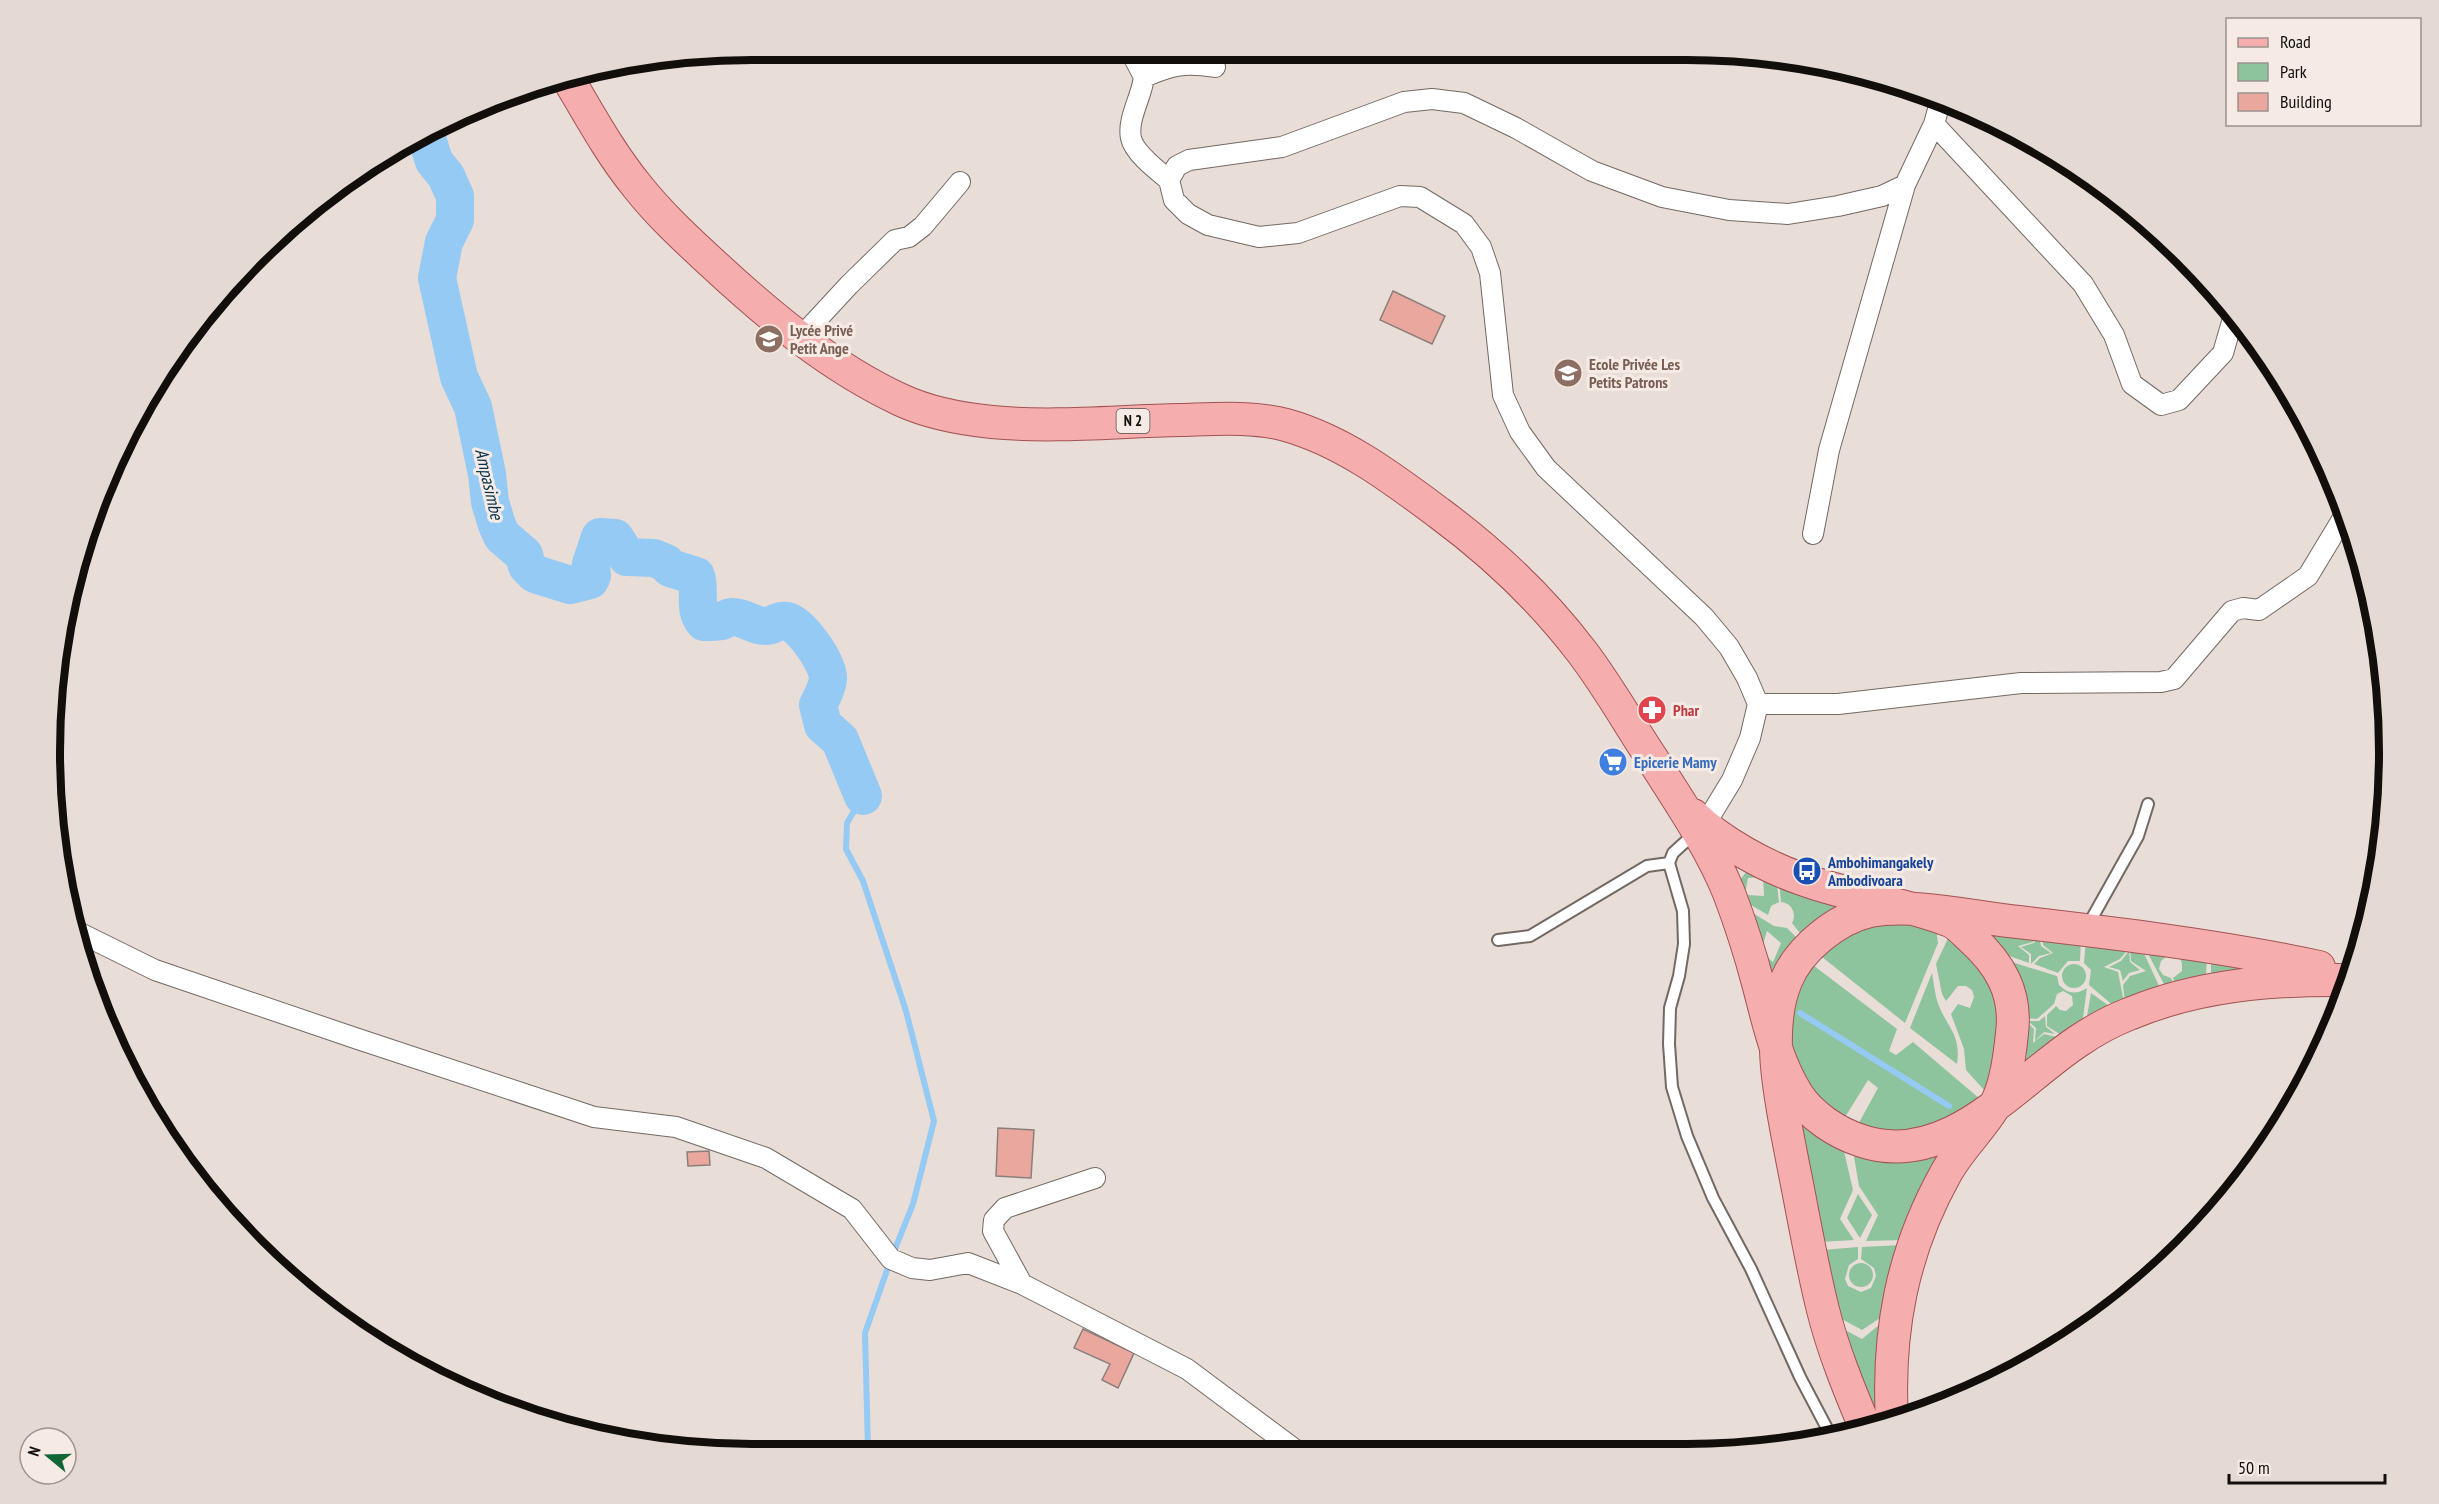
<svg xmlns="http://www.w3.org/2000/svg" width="2439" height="1504" font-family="'PT Sans Narrow',sans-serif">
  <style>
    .green { fill: #8ec49d }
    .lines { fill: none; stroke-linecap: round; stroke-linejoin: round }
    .stream { stroke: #95caf4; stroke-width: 6 }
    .river { stroke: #95caf4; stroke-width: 38 }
    .building { fill: #eaa79d; stroke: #8b7f7d; stroke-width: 1.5 }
    .service-casing { stroke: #736963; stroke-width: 14 }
    .minor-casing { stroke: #736963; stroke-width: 22 }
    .primary-casing { stroke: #a25252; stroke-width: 34 }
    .service { stroke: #fff; stroke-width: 10 }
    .minor { stroke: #fff; stroke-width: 20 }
    .primary { stroke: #f6adae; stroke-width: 32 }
    .labels { text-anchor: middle; stroke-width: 6; stroke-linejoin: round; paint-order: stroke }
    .shield { fill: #f6ebe4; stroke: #56504d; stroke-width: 1.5 }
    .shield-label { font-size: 15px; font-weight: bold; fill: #110e0c }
    .education-label { font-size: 16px; font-weight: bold; fill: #785e54; stroke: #f6ebe4; text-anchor: start }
    .health-label { font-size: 16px; font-weight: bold; fill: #be3a42; stroke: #f6ebe4; text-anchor: start }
    .shop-label { font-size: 16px; font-weight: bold; fill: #366cbe; stroke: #f6ebe4; text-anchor: start }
    .transit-label { font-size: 16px; font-weight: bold; fill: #164399; stroke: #f6ebe4; text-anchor: start }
    .water-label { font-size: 18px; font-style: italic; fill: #04304b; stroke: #f6ebe4 }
    .rim { fill: none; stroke: #110e0c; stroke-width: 8 }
  </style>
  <rect width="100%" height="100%" fill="#e9ddd7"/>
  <path class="green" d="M 1751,866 L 1776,877 L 1779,902 L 1771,906 L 1768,915 L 1739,898 L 1747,895 L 1764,896 L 1763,877 L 1748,878 L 1745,894 L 1735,886 Z
    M 1779,879 L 1850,902 L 1804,938 L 1792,923 C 1797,914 1792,903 1781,902 Z
    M 1743,907 L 1774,926 L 1787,928 L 1801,942 L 1770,997 L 1762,953 L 1773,962 L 1781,943 L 1767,931 L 1761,951 Z
    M 1880,918 L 1936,928 L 1938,943 L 1905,1023 L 1817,953 Z
    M 1971,924 L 2038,933 L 2033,942 L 2018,946 L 2029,955 L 2029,963 L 2001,953 Z
    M 2042,933 L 2081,938 L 2080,961 L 2068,961 L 2058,973 L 2034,964 L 2040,958 L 2053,953 L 2043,945 Z
    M 2039,934 L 2041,946 L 2051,953 L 2039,956 L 2031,964 L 2031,954 L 2021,947 L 2034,943 Z
    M 1949,936 L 1987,966 L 2003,1019 L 1985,1091 L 1966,1070 L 1964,1049 L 1951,1014 L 1958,1004 L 1970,1008 L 1974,997 L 1972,990 L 1966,986 L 1958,986 L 1946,1001 L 1942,994 L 1936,964 Z
    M 2086,939 L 2141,947 L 2160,988 L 2125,1002 L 2123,985 L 2130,976 L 2146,971 L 2131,961 L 2130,947 L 2120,959 L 2104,967 L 2118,972 L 2124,1002 L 2115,1007 L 2089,985 L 2091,970 L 2084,963 Z
    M 2144,946 L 2207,957 L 2206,975 L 2175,983 L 2173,978 L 2182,971 L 2182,963 L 2180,958 L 2167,956 L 2161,961 L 2159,969 L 2163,975 L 2171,978 L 2173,983 L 2165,986 Z
    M 2129,951 L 2130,962 L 2140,970 L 2129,973 L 2123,981 L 2120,970 L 2109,967 L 2121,961 Z
    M 2211,956 L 2256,967 L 2211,975 Z
    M 2002,959 L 2057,976 L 2059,985 C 2068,994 2076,995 2087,988 L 2082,1025 L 2064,1037 L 2047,1026 L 2047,1015 L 2056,1006 L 2060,1010 L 2066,1011 L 2073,1005 L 2072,996 L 2063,991 L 2057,994 L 2054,1004 L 2037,1019 L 2025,1018 Z
    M 1809,962 L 1897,1029 L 1889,1051 L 1896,1055 L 1913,1042 L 1980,1099 L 1927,1132 L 1855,1130 L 1878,1088 L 1868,1080 L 1842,1122 L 1831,1116 L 1795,1064 L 1787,1021 Z
    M2062 976a12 12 0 1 1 24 0a12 12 0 1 1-24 0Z
    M 1932,973 C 1934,984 1935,996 1939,1006 C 1949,1030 1961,1035 1957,1064 L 1910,1028 Z
    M 2091,993 L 2112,1008 L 2086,1022 Z
    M 2045,1016 L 2046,1027 L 2055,1034 L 2044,1032 L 2035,1041 L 2036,1028 L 2028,1021 L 2039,1021 Z
    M 2024,1020 L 2034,1029 L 2033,1043 L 2044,1034 L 2061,1038 L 2018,1071 Z
    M 1798,1113 L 1843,1147 L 1853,1190 L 1840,1219 L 1854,1240 L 1820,1242 Z
    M 1952,1147 L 1904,1240 L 1866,1241 L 1878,1215 L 1859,1186 L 1853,1151 Z
    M 1858,1194 L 1872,1215 L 1860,1238 L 1847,1218 Z
    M 1902,1245 L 1883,1316 L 1862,1330 L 1838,1317 L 1822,1250 L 1858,1247 L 1858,1259 L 1849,1265 L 1845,1279 L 1848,1286 L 1861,1292 L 1871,1288 L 1876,1276 L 1874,1268 L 1861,1259 L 1862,1247 Z
    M1849 1275a12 12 0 1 1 24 0a12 12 0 1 1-24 0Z
    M 1884,1321 L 1877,1423 L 1843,1329 L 1862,1339 Z"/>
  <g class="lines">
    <path class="stream" d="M 863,796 L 847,823 L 846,849 L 863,881 L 906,1011 L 934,1121 L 913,1204 L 891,1259 L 865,1333 L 868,1449
      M 1800,1013 L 1949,1106"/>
    <path class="river" d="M 425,132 L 434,161 L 446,176 L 455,196 L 455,220 L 444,242 L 437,278 L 459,377 L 473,407 L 487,474 L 490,502 L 497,525 L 502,536 L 524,555 L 527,566 L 535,574 L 570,585 L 590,580 L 592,576 L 591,564 L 600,537 L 615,538 L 627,557 L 654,558 L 666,563 L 670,568 L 696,576 C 701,591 693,609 704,622 C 710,622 716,622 722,621 C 724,620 729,617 731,617 C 744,616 753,626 765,626 C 774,626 778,619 787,621 C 801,624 829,664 828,679 C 827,689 822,697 818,705 L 823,725 L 840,740 L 863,796"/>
  </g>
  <path class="building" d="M 1732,55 L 1750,55 L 1750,65 L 1732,64 Z
    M 1393,291 L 1445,316 L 1432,344 L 1380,320 Z
    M 998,1128 L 1034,1130 L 1031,1178 L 996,1176 Z
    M 709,1151 L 710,1165 L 688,1166 L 687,1152 Z
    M 1083,1329 L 1134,1353 L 1118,1388 L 1102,1380 L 1110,1364 L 1074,1348 Z
    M 1218,1445 L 1229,1451 L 1215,1451 Z
    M 1262,1445 L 1273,1451 L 1258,1451 Z"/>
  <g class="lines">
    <g class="service-casing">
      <path id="service" d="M 1695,833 L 1673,853 L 1669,863 L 1683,911 L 1684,944 L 1679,976 L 1670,1008 L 1669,1044 L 1672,1087 L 1687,1136 L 1713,1198 L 1751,1269 L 1800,1377 L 1830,1434
        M 2087,927 L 2138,836 L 2148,804
        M 1498,940 L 1530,936 L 1647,866 L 1669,863"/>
    </g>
    <g class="minor-casing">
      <path id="minor" d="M 1133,56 L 1144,77 C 1142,96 1127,119 1131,138 C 1134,153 1158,171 1169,180
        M 1144,77 C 1172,65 1185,62 1215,67
        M 1934,124 L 2083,284 L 2114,335 L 2132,384 L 2161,405 L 2179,400 L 2223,353 L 2234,315
        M 800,338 L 849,285 L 895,240 L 909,237 L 923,226 L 960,182
        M 1813,534 L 1829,450 L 1905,185
        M 1758,704 L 1838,704 L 2021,683 L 2161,682 L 2174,679 L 2232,611 L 2243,608 L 2259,610 L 2308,576 L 2346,513
        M 1697,831 L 1704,826 L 1732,780 L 1750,738 L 1758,704 L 1747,678 L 1729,647 L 1704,617 L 1546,468 L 1520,432 L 1503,395 L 1490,273 L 1481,247 L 1464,224 L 1420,197 L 1400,196 L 1298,233 L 1259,237 L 1208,225 L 1188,214 L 1174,200 L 1169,180 L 1177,166 L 1189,160 L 1282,147 L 1404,102 L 1432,99 L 1464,103 L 1516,128 L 1592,171 L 1662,197 L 1729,210 L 1788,214 L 1838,206 L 1882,196 L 1905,185 L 1934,124 L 1941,99
        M 76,931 L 155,970 L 358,1039 L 594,1117 L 676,1127 L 766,1158 L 852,1209 L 891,1259 L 912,1268 L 930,1270 L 968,1263 L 1022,1284 L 1187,1369 L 1297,1451
        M 1022,1284 L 993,1231 L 994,1220 L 1005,1208 L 1095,1178"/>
    </g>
    <g class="primary-casing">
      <path id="primary" d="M 567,77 C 589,114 610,153 637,186 C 659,214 685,238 711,262 C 768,315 830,367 901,400 C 929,413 962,419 992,422 C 1054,428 1118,421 1181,420 C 1215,419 1253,416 1286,425 C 1343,441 1392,478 1439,513 C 1493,553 1541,598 1582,652 C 1608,686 1629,724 1653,760 C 1680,803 1710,846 1729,893 C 1740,922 1750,953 1758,983 C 1768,1021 1776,1060 1797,1094 C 1811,1116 1837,1133 1862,1141 C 1947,1169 2014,1084 2077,1042 C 2093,1031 2111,1021 2129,1014 C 2198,985 2274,979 2348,980
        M 1693,815 C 1719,841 1766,867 1802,879 C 1850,897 1902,902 1950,921 C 1958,924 1965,933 1971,938 C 2000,964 2017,993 2012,1033 C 2010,1054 2005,1089 1994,1107 C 1980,1130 1959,1149 1946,1173 C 1902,1252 1887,1332 1892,1421
        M 1865,1427 C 1849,1389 1833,1350 1823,1310 C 1811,1262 1803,1213 1793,1164 C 1783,1110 1764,1034 1786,981 C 1799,949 1836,919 1870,911 C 1912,903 1967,916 2009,921 C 2113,933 2217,945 2319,967"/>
    </g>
    <use href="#service" class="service"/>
    <use href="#minor" class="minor"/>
    <use href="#primary" class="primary"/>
  </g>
  <defs>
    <g id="school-disc" transform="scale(1.5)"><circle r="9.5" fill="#8d6e63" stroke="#f6ebe4"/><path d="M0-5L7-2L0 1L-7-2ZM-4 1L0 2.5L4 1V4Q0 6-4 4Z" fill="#fff"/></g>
    <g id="pharmacy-disc" transform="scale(1.5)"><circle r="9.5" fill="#e0444e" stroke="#f6ebe4"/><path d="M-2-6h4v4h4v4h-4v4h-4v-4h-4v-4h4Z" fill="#fff"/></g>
    <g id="supermarket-disc" transform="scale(1.5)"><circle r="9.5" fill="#3f7fe0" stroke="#f6ebe4"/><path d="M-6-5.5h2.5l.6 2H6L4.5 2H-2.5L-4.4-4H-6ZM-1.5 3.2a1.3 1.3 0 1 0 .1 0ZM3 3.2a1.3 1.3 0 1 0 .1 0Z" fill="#fff"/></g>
    <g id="bus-disc" transform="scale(1.5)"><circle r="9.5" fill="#1a4fb4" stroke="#f6ebe4"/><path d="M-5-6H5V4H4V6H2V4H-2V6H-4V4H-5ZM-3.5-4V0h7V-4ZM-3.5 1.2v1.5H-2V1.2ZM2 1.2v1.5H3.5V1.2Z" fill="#fff"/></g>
  </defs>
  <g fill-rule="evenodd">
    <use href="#school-disc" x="769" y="339"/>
    <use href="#school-disc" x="1568" y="373"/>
    <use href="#pharmacy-disc" x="1652" y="710"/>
    <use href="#supermarket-disc" x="1613" y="762"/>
    <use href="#bus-disc" x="1807" y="871"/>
  </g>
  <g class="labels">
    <rect class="shield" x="1116.5" y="409" width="33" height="24" rx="4.5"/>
    <g class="shield-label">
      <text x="1133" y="426">N 2</text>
    </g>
    <g class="education-label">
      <text x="790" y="336">Lycée Privé<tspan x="790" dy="18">Petit Ange</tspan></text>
      <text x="1589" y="370">Ecole Privée Les<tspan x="1589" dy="18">Petits Patrons</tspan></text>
    </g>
    <g class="health-label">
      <text x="1673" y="716">Phar</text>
    </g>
    <g class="shop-label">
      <text x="1634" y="768">Epicerie Mamy</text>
    </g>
    <g class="transit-label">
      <text x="1828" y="868">Ambohimangakely<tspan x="1828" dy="18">Ambodivoara</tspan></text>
    </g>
    <g class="water-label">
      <text transform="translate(489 484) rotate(77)" y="6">Ampasimbe</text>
    </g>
  </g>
  <path d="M0 0H2439V1504H0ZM752 60H1687A692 692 0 0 1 2379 752V752A692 692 0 0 1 1687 1444H752A692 692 0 0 1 60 752V752A692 692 0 0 1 752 60Z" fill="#e4d9d3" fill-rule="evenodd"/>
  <path class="rim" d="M752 60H1687A692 692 0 0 1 2379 752V752A692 692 0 0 1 1687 1444H752A692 692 0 0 1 60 752V752A692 692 0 0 1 752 60Z"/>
  <rect x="2226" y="18" width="195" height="108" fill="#f6ebe4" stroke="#9a938e" stroke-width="1.5"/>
  <rect x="2238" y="38" width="30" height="9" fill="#f6adae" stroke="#9a938e" stroke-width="1.5"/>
  <text x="2280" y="48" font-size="18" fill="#110e0c">Road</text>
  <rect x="2238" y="63" width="30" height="18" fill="#8ec49d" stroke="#9a938e" stroke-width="1.5"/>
  <text x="2280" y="78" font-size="18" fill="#110e0c">Park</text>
  <rect x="2238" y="93" width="30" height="18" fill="#eaa79d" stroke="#9a938e" stroke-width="1.5"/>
  <text x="2280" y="108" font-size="18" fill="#110e0c">Building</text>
  <g transform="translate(48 1456) rotate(289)"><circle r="28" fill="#f6ebe4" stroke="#9a938e" stroke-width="1.5"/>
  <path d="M0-4.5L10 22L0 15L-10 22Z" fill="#116637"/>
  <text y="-9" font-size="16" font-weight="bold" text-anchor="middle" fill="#110e0c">N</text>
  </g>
  <path d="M2229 1474v9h156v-9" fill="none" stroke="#110e0c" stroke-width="3"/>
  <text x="2238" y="1474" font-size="18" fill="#110e0c" stroke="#f6ebe4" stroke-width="4.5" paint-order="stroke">50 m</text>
</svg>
